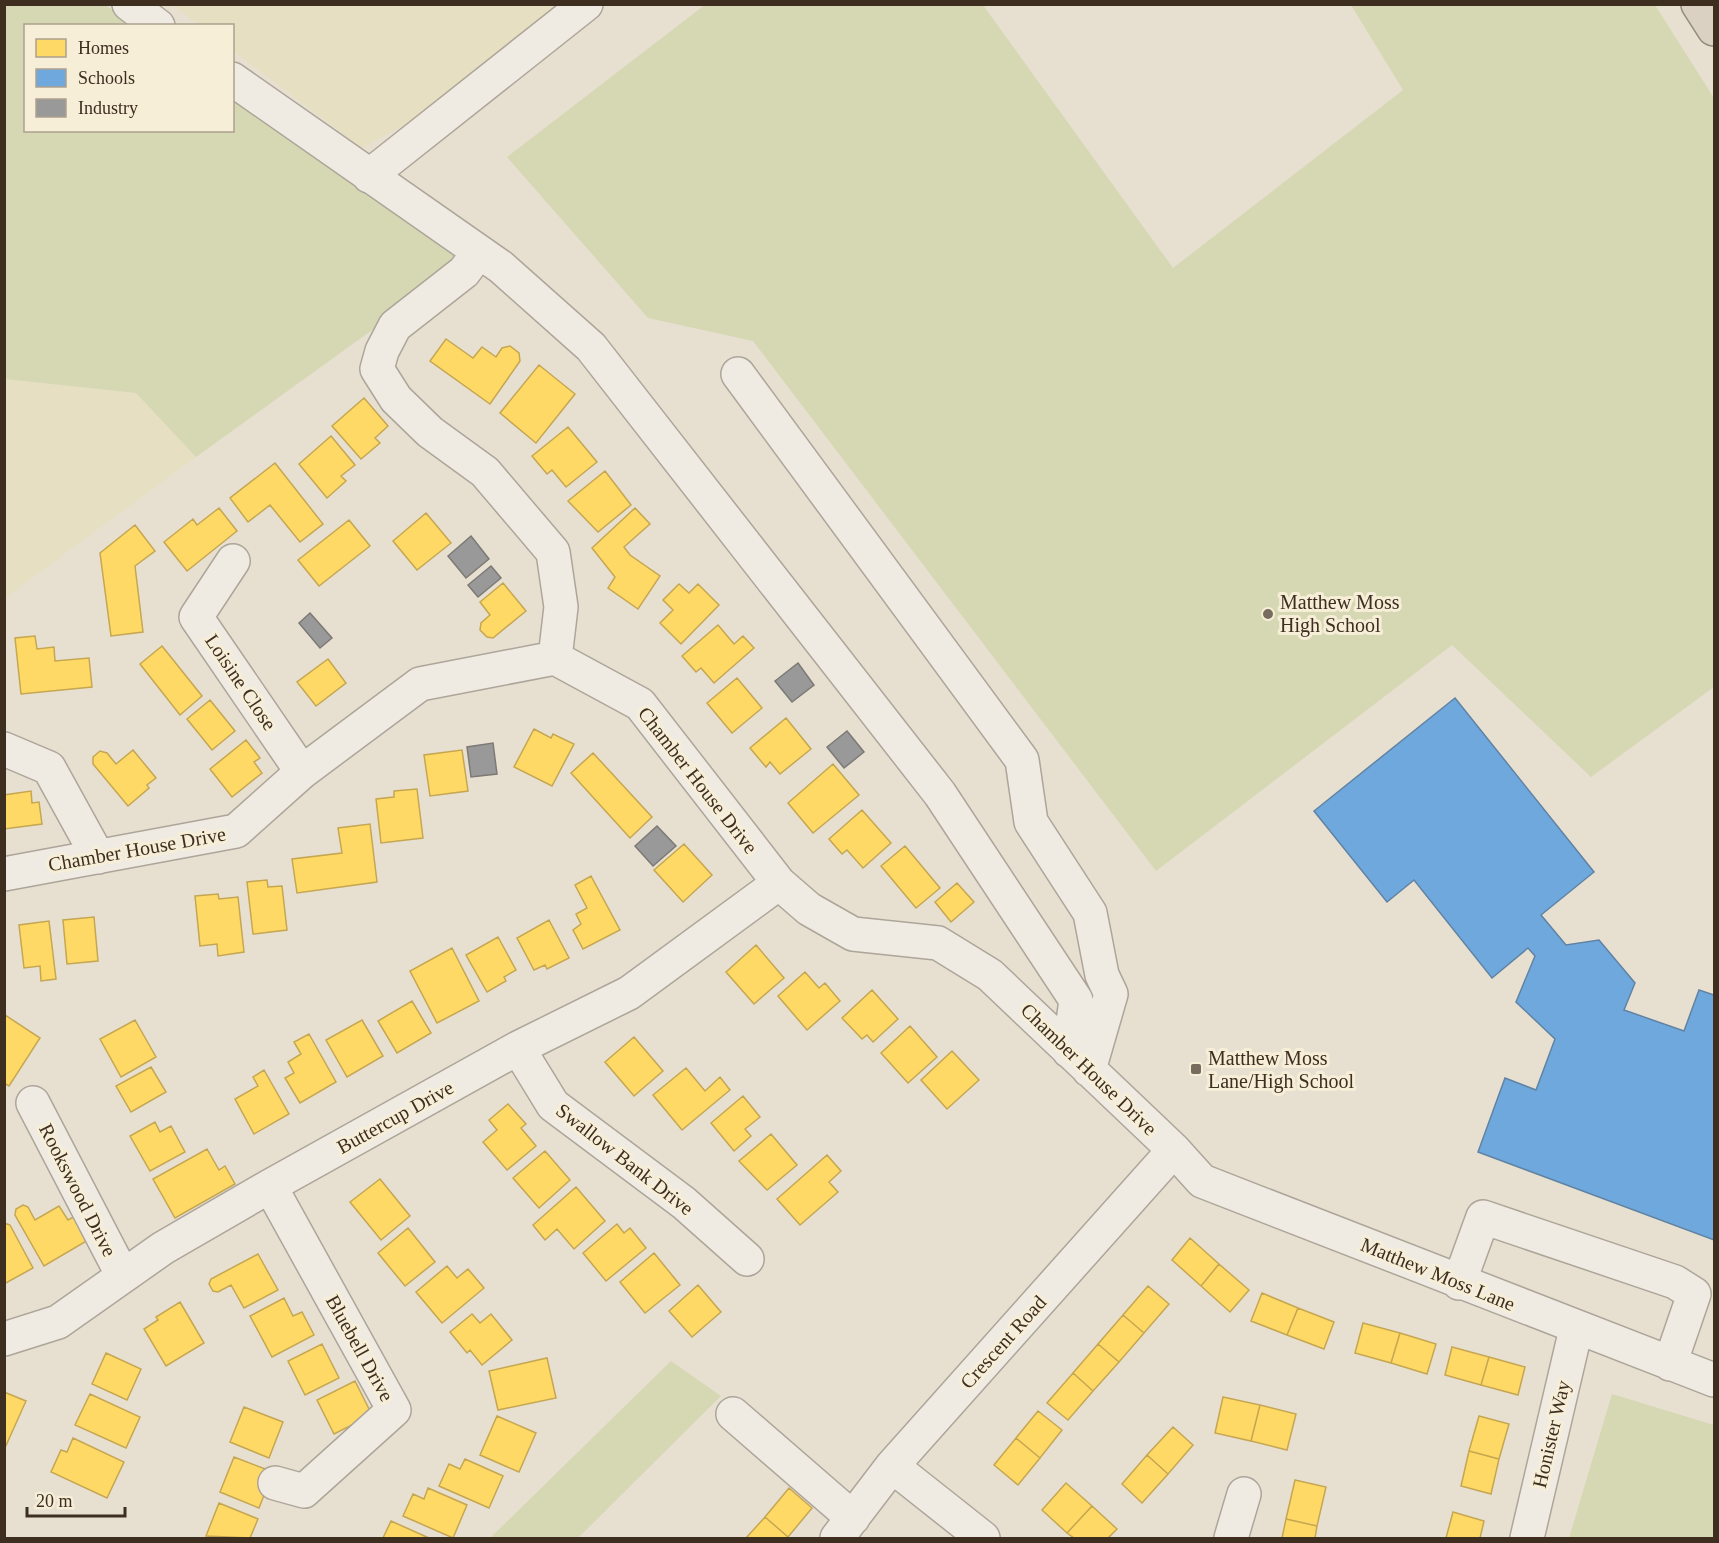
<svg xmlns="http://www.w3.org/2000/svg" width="1719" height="1543" font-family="'Times New Roman',serif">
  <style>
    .farmland { fill: #e6dfc2 }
    .green { fill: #d6d7b3 }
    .homes { fill: #ffd966; stroke: #c5a651; stroke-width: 1.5 }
    .schools { fill: #6fa8dc; stroke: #6083a4; stroke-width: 1.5 }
    .industry { fill: #999; stroke: #7d7975; stroke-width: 1.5 }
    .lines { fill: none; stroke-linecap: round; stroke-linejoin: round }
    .minor-casing { stroke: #ada599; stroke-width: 36 }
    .highway-casing { stroke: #928b80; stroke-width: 36 }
    .minor { stroke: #efebe3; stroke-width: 33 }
    .highway { stroke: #dad1c2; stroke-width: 33 }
    .poi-dot { fill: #786c5e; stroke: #f7eed8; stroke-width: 2 }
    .labels { text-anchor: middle; stroke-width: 6; stroke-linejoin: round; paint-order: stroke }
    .poi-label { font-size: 20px; fill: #3d2e20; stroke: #f7eed8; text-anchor: start }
    .street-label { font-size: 20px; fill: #3d2e20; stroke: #f7eed8 }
  </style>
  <rect width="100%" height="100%" fill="#e7e0d1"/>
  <!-- farmland -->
  <path class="farmland" d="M172,5H558L435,108L362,148L233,51L232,26L199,25Z
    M5,379L136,393L196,457L5,598Z"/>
  <!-- green -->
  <path class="green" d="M706,4L983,5L1173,268L1403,90L1351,5H1655L1714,98V687L1591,777L1452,645L1156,871L753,341L648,318L507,157Z
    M5,5H105L135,25L26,26V130H232L233,95L466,250L451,273L196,457L136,393L5,379Z
    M671,1361L721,1396L578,1538H490Z
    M1612,1394L1714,1425V1538H1569Z"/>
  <!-- homes -->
  <path class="homes" d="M446,339L473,358L482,347L496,357L502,348L510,346L519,353L520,361L490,404L430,361Z
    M539,365L575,394L536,443L500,413Z
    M364,398L388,426L375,438L380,443L361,459L332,426Z
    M568,427L597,462L566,487L552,470L547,474L532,456Z
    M331,436L355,465L341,476L346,481L327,498L299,464Z
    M275,463L323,524L300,542L270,505L248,522L230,498Z
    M605,471L631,505L598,532L568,501Z
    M219,508L237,531L187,571L164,542L193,519L197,525Z
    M635,508L650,524L624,547L630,555L660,576L638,609L608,588L615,577L592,548Z
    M426,513L451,543L417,570L393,541Z
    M349,520L370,546L319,586L298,560Z
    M135,525L155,551L135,566L143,632L111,636L100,553Z
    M503,583L526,611L493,638L487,637L480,630L481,623L490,615L480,602Z
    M679,584L689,593L698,584L719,605L681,644L660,623L673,610L663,600Z
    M718,625L734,644L743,636L754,648L714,683L701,668L696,672L682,656Z
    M35,636L37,649L54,647L55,661L89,658L92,687L21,694L15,638Z
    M162,646L202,696L180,715L140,664Z
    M328,659L346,683L316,706L297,682Z
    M737,678L762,708L732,733L707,703Z
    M210,700L235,731L212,750L187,719Z
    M786,718L811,749L780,774L770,762L766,767L750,748Z
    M534,729L551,738L553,734L574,744L552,786L514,767Z
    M246,740L260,758L254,762L262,773L232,797L210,769Z
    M133,750L156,778L147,785L149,788L128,806L93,764V757L100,751L107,753L116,764Z
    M462,750L468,791L430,796L424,755Z
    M593,753L652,817L630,838L571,773Z
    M833,764L859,795L813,833L788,803Z
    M417,789L423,838L381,843L376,799L394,797V791Z
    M31,791L32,803L39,802L42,824L4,829V795Z
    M862,810L891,843L863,868L847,850L842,854L829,839Z
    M370,824L377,882L297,893L292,859L342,853L338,828Z
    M684,844L712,875L683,902L654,870Z
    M905,846L940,888L916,908L881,866Z
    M591,876L620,930L583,949L573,930L581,924L576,914L587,908L575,885Z
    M267,880L268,887L282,886L287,930L253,934L247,882Z
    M957,883L974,902L951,922L935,902Z
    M218,894L219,899L238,897L244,952L218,956L217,944L200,946L195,896Z
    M94,917L98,961L67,964L63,920Z
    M549,920L569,958L547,969L545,965L534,970L517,938Z
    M49,921L56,979L41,981L40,966L24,968L19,925Z
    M498,937L516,970L504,977L506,981L487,992L466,955Z
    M756,945L784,978L754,1004L726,972Z
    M452,948L479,1001L437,1023L410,971Z
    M805,972L819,988L825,983L840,1001L807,1030L778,996Z
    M872,990L898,1019L873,1042L867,1035L862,1039L842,1018Z
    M412,1001L431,1033L397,1053L378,1021Z
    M5,1015L40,1038L9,1086L4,1083Z
    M135,1020L156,1057L121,1077L100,1039Z
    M362,1020L383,1056L347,1077L326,1040Z
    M910,1026L937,1057L908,1083L881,1053Z
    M309,1034L336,1082L300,1103L285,1078L294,1073L288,1062L301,1054L294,1042Z
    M634,1037L663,1071L634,1096L605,1062Z
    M952,1051L979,1080L947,1109L921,1080Z
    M151,1067L166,1092L131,1112L116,1086Z
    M686,1068L705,1091L720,1077L730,1090L682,1130L653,1095Z
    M264,1070L289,1114L254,1134L235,1099L258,1086L253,1077Z
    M743,1096L760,1117L745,1129L751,1136L734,1151L711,1123Z
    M508,1104L526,1124L521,1128L536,1146L507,1170L483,1142L497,1130L489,1120Z
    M155,1122L160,1132L171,1126L185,1152L150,1171L130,1136Z
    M771,1134L797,1165L767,1190L739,1161Z
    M207,1149L219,1170L225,1166L235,1184L175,1218L153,1179Z
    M545,1151L570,1180L539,1208L513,1178Z
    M827,1155L841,1171L829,1182L838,1192L800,1225L777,1199Z
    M380,1179L410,1216L381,1240L350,1202Z
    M576,1187L605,1221L574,1249L557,1229L545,1240L533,1225Z
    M23,1205L28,1207L35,1220L59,1206L68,1220L81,1213L95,1236L44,1266L15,1215L16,1209Z
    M4,1223L10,1225L33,1268L4,1284Z
    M617,1224L624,1233L630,1228L646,1248L606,1281L583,1253Z
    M408,1228L435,1262L405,1286L378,1253Z
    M1190,1238L1219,1264L1201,1286L1172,1260Z
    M654,1253L680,1285L645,1313L620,1282Z
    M258,1254L278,1290L244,1308L231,1285L218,1292L213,1291L209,1284L211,1279Z
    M1219,1264L1249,1290L1230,1312L1201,1286Z
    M447,1266L457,1278L468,1269L484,1288L442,1323L416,1292Z
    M698,1285L721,1312L692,1337L669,1311Z
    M1148,1286L1169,1304L1144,1333L1123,1315Z
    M1262,1293L1298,1308L1287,1335L1251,1321Z
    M284,1298L293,1316L302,1312L314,1335L272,1357L250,1316Z
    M180,1302L204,1343L166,1366L144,1329L158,1320L156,1317Z
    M1298,1308L1334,1322L1324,1349L1287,1335Z
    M472,1314L480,1323L491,1314L512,1340L482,1365L470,1350L467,1353L450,1332Z
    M1123,1315L1144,1333L1119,1362L1098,1344Z
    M1363,1323L1400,1333L1391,1363L1355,1353Z
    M1400,1333L1436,1344L1427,1374L1391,1363Z
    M322,1344L339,1378L305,1395L288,1361Z
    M1098,1344L1119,1362L1093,1391L1073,1373Z
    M1452,1347L1489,1357L1481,1385L1445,1375Z
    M106,1353L141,1369L127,1400L92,1384Z
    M1489,1357L1525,1367L1518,1395L1481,1385Z
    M547,1358L556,1398L498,1410L489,1371Z
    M1073,1373L1093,1391L1068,1420L1047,1403Z
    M355,1381L372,1415L334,1434L317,1400Z
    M4,1392L26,1401L4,1450Z
    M90,1394L140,1417L126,1448L75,1425Z
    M1223,1397L1260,1405L1251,1441L1215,1433Z
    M1260,1405L1296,1414L1287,1450L1251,1441Z
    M244,1407L283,1422L269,1458L230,1442Z
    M1038,1411L1062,1430L1040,1458L1016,1438Z
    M497,1416L536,1433L519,1472L480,1455Z
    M1479,1416L1509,1424L1499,1459L1469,1451Z
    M1173,1427L1193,1445L1168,1474L1147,1455Z
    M73,1438L124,1462L107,1498L51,1472L61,1450L67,1452Z
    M1016,1438L1040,1458L1018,1485L994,1465Z
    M1469,1451L1499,1459L1491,1494L1461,1486Z
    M1147,1455L1168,1474L1142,1503L1122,1484Z
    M234,1457L273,1472L259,1508L220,1492Z
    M465,1459L503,1476L489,1508L439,1486L449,1464L460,1469Z
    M1295,1480L1326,1487L1317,1526L1286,1519Z
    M1066,1483L1092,1506L1067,1533L1042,1510Z
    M428,1488L467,1505L453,1538L403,1516L413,1494L424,1499Z
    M789,1488L812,1508L788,1537L765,1517Z
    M219,1503L258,1519L250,1538L206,1536Z
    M1092,1506L1117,1529L1108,1538H1074L1067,1533Z
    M1453,1512L1484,1521L1480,1538H1446Z
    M765,1517L788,1537L786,1538H746Z
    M1286,1519L1317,1526L1315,1538H1282Z
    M391,1521L429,1538H383Z"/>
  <!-- schools -->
  <path class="schools" d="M1455,698L1594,872L1541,915L1566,945L1599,940L1635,983L1624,1010L1684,1031L1699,990L1714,995V1240L1478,1152L1505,1078L1536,1090L1555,1039L1516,1002L1535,956L1528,948L1492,978L1414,880L1387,902L1314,811Z"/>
  <!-- industry -->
  <path class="industry" d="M471,536L489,559L466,578L448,556Z
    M491,566L501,578L478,597L468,585Z
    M310,613L332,638L320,648L299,623Z
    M798,663L814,685L792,702L775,681Z
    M847,731L864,752L844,768L827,747Z
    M493,743L497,774L471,777L467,747Z
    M657,826L676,846L653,866L635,846Z"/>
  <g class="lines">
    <!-- minor casing -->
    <g class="minor-casing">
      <path id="minor" d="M129,4L158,26
        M232,79L501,267L591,347L940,794L1076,1000L1069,1051
        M369,176L586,4
        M479,252L464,272L395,326L382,351L377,369L396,399L430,432L485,472L553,552L561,607L555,658
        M738,374L1022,760L1031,822L1090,913L1102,975L1111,994L1089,1070
        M233,561L196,617L302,772
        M4,749L49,768L98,857
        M4,874L236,831L302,772L420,684L555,658L640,704L779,883L809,909L853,934L938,943L990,975L1174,1150L1202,1181L1714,1380
        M518,1048L553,1105L684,1203L747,1259
        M33,1103L123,1276
        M270,1186L394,1410L304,1491L275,1483
        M1459,1283L1483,1217L1675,1282L1694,1294L1670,1364
        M4,1339L58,1322L163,1248L270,1186L518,1048L629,993L779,883
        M733,1414L853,1518
        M892,1466L983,1538
        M837,1538L892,1466L1174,1150
        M1231,1538L1244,1494
        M1527,1538L1576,1329"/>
    </g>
    <!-- highway casing -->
    <g class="highway-casing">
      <path id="highway" d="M1698,4L1714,29"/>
    </g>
    <!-- minor -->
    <use href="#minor" class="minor"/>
    <!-- highway -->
    <use href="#highway" class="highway"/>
  </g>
  <!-- markers -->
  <g class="poi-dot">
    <circle cx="1268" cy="614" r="6"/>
    <rect x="1190" y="1063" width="12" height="12" rx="3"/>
  </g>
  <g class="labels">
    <!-- poi labels -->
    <g class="poi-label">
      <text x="1280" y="609">Matthew Moss<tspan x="1280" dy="23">High School</tspan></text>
      <text x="1208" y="1065">Matthew Moss<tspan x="1208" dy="23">Lane/High School</tspan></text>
    </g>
    <!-- street labels -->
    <g class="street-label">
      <text transform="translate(241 682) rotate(56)" y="7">Loisine Close</text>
      <text transform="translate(698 780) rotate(52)" y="7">Chamber House Drive</text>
      <text transform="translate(137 849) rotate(-10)" y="7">Chamber House Drive</text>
      <text transform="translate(1089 1069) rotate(44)" y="7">Chamber House Drive</text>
      <text transform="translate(395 1117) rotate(-29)" y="7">Buttercup Drive</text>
      <text transform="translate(625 1159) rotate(38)" y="7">Swallow Bank Drive</text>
      <text transform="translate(78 1190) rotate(63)" y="7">Rookswood Drive</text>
      <text transform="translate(1438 1274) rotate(22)" y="7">Matthew Moss Lane</text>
      <text transform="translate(1003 1342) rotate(-48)" y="7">Crescent Road</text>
      <text transform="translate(360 1348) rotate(61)" y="7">Bluebell Drive</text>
      <text transform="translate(1551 1434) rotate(-77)" y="7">Honister Way</text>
    </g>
  </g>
  <!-- border -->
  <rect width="1719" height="1543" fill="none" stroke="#3d2e20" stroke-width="12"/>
  <!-- legend -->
  <rect x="24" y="24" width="210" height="108" fill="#f7eed8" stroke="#ada18e" stroke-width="1.5"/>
  <rect x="36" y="39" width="30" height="18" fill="#ffd966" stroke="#ada18e" stroke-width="1.5"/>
  <text x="78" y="54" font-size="18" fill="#3d2e20">Homes</text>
  <rect x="36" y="69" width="30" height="18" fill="#6fa8dc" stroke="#ada18e" stroke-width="1.5"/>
  <text x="78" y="84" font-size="18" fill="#3d2e20">Schools</text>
  <rect x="36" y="99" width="30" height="18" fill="#999999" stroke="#ada18e" stroke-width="1.5"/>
  <text x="78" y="114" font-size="18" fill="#3d2e20">Industry</text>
  <!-- scale -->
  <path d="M27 1507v9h98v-9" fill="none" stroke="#3d2e20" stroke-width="3"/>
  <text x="36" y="1507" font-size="18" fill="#3d2e20" stroke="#f7eed8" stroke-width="4.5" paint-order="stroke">20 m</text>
</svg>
